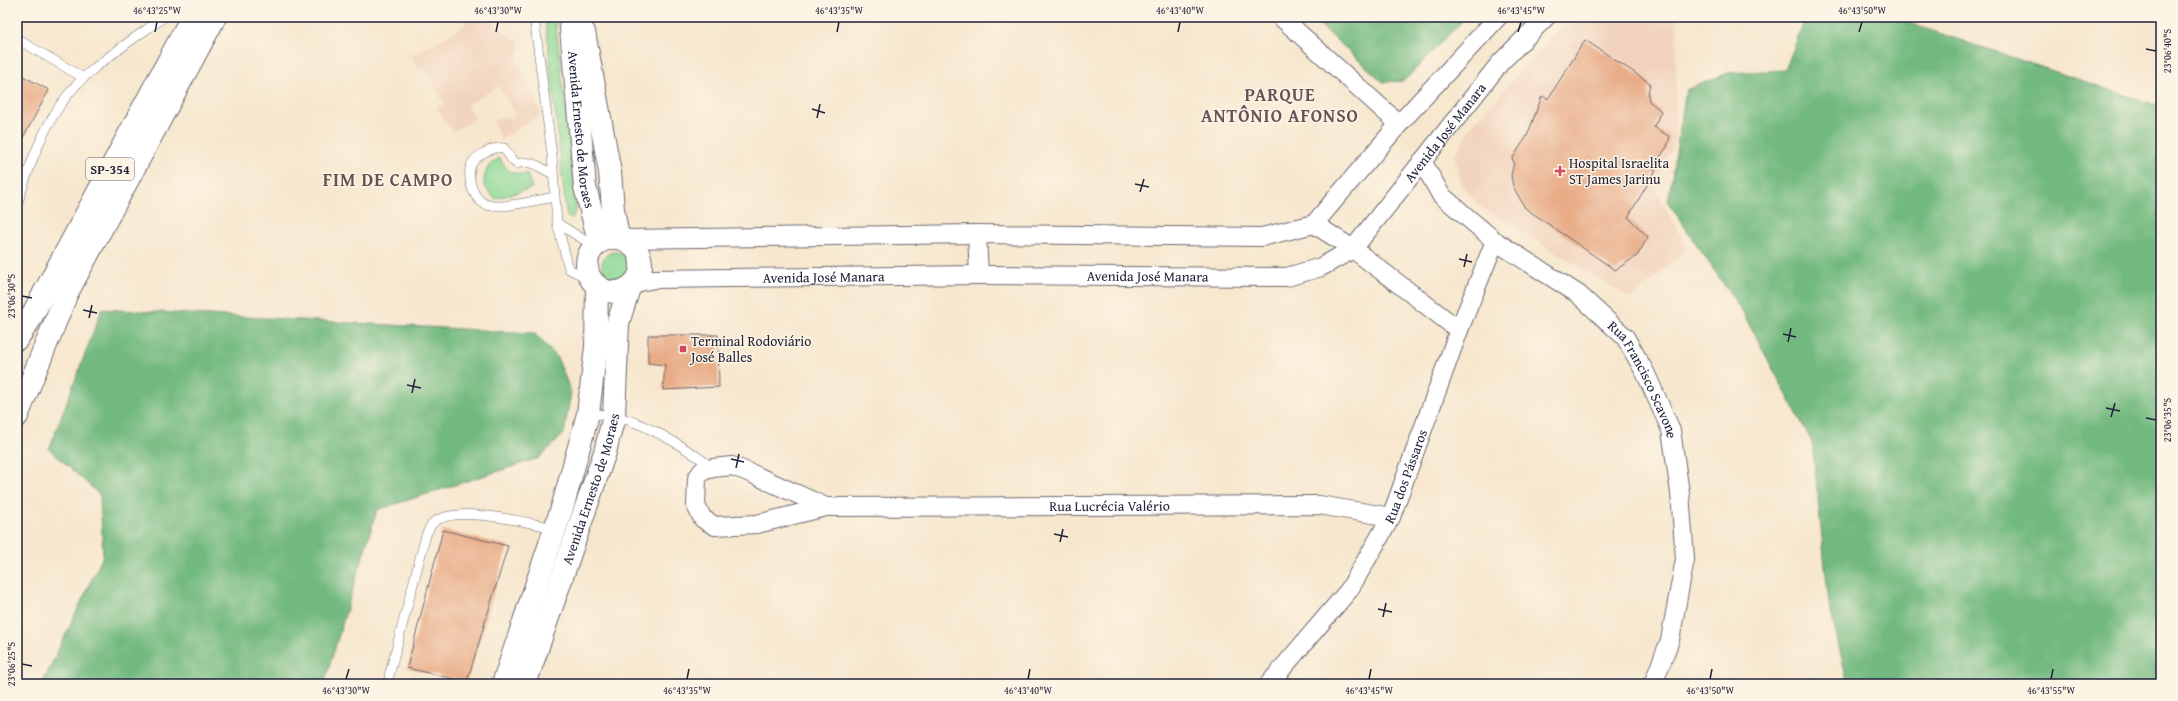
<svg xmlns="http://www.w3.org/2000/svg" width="2178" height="701" font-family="'Gentium Book Plus',serif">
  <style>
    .built { fill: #f2d4be }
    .green { fill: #8dd996; stroke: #587e68 }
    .forest { fill: #72b97f; stroke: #4a6e5d }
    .building { fill: #e8ac87 }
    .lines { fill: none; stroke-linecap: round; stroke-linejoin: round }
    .lane-casing { stroke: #6d676e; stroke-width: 10 }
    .street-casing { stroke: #6d676e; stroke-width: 20 }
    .primary-casing { stroke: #6d676e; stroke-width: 24 }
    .lane { stroke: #fff; stroke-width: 9 }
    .street { stroke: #fff; stroke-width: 18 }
    .primary { stroke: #fff; stroke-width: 22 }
    .ticks { fill: none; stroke: #22223b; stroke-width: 1.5 }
    .poi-dot { fill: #d1495b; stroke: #fcf5e5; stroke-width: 1.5 }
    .labels { text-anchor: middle; stroke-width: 3; stroke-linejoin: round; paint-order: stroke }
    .shield { fill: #fcf5e5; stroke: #63616e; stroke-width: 1 }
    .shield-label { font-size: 13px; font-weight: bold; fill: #22223b }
    .street-label { font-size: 14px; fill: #22223b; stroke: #fcf5e5 }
    .poi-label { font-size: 14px; fill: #22223b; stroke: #fcf5e5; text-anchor: start }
    .district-label { font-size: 18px; font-weight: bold; letter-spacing: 1px; fill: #675256; stroke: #fcf5e5 }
    .neatline { fill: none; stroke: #22223b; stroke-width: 1.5 }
    .ticks-label { font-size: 10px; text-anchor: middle; fill: #22223b }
  </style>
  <rect width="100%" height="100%" fill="#fcf5e5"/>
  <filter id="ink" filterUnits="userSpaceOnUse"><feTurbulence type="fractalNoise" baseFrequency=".025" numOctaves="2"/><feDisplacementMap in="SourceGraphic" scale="8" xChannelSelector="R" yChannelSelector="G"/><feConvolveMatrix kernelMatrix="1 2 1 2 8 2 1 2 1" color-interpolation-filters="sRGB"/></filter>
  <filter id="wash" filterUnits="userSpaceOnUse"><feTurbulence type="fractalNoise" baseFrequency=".012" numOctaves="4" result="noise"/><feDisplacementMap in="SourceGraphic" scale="16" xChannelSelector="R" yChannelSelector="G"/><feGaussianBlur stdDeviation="0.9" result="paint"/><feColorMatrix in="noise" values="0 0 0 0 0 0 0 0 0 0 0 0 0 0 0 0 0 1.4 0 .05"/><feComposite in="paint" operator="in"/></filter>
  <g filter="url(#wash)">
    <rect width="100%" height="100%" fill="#f7e7ce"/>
    <!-- built -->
    <path class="built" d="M462,17H492L497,27L517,41L520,47L517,60L542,114L501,139L493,121L507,116L509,120L516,115L499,86L467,105L475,118L466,125L452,131L437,108L444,104L426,70L417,69L411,56L466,25Z
      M1570,17H1677L1675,141L1654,188L1687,248L1631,299L1477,204L1462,186L1455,156L1469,129Z"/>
    <!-- green -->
    <path class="green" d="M545,17H555L577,209L572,218H568L566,212Z
      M500,158C507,172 511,174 527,174L532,188L495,199L484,186C484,172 487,164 500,158Z
      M602 265a13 13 0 1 1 26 0a13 13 0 1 1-26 0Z"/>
    <!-- forest -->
    <path class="forest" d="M1311,17H1466L1404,81L1383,82Z
      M1806,17H1891L2161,107V684H1848L1829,604L1812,442L1743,313L1668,202L1686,90L1728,73L1785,70Z
      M102,309L534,333L557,357L571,392L564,434L539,458L377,510L324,684H42L103,556L100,495L49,449Z"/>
    <g id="blocks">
      <!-- building -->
      <path class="building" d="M1585,40L1650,83L1648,94L1649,101L1661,111L1654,127L1670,137L1667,147L1652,168L1656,170L1628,217L1648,237L1637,256L1615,270L1525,208L1513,186L1511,176L1514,162L1512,159L1527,136L1542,96L1548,99Z
        M17,73L49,90L17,149Z
        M648,335H718L719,387L663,390L665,365L648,363Z
        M443,530L508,546L467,682L407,668Z"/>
    </g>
  </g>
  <g filter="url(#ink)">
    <use href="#blocks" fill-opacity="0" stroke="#6d676e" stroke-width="1"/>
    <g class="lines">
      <!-- lane casing -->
      <g class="lane-casing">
        <path id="lane" d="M534,17L552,155L557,223L569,269L591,280
          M17,39L84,78
          M553,174C540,168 532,159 517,164L512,160L504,148C493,146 471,157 470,169C468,185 476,206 494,206C512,207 537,200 555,197
          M17,205C32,157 50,105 90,72C113,52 139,35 164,17
          M557,223L594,246
          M588,414C597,414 605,414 613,416C645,422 688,449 713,468
          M389,676L426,535C428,532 429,527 432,524C453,503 528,523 555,528"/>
      </g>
      <!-- street casing -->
      <g class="street-casing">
        <g id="street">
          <path d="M1281,17L1399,124"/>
          <path id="s1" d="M1422,161L1441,195L1495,241L1578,294L1625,337L1645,372L1671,430L1680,493L1685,559L1670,640L1653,684"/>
          <path d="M1314,224L1353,249L1459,330"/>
          <path d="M977,234L979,275"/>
          <path d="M624,239L977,234L1262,237L1314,224L1399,124L1498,17"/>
          <path id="s2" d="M634,283L655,279L979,275L1287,277L1321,267L1353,249L1500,63L1546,17"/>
          <path id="s3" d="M826,507L748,472L732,466L713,468L702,471L697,478L696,506L703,519L715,526L757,524L826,507L1319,505L1391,517"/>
          <path id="s4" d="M1269,684L1349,590L1391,517L1459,330L1495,241"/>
        </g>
      </g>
      <!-- primary casing -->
      <g class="primary-casing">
        <g id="primary">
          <path id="s5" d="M570,17L585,187L599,241"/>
          <path d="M584,32L610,172L613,209L618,237"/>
          <circle cx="614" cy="265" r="27"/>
          <path d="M17,339L29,321L192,17"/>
          <path d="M17,416L67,293L215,17"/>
          <path d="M503,684L563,505L588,414L596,347L597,286"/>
          <path id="s6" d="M525,684L605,452L614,416L618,323L629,288"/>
        </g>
      </g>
      <!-- lane -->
      <use href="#lane" class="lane"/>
      <!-- street -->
      <use href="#street" class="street"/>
      <!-- primary -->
      <use href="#primary" class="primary"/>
    </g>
  </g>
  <!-- ticks -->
  <path class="ticks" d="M155,32L157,22M496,32L498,22M837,32L839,22M1178,32L1180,22M1518,32L1521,22M1859,32L1862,22M2146,49L2156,51M812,109L825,113M817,118L820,104M1135,184L1149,187M1140,192L1144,179M1459,259L1472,262M1464,267L1467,254M22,296L32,298M83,310L97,313M89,318L92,305M1783,334L1796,337M1788,342L1791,328M407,385L421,388M412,393L415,379M2106,408L2120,411M2111,417L2115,403M2146,418L2156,420M731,459L744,462M736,468L739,454M1054,534L1068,537M1060,542L1063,529M1378,609L1392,612M1383,617L1386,603M22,664L32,666M346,679L349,669M687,679L689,669M1028,679L1030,669M1369,679L1371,669M1710,679L1712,669M2051,679L2053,669"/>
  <!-- markers -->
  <g class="poi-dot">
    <path d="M1558 165h4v4h4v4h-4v4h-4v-4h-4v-4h4z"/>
    <rect x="679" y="345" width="8" height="8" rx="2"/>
  </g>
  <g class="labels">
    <!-- shield labels -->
    <rect class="shield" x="86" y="158" width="48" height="22" rx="3"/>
    <g class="shield-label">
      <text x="110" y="174">SP-354</text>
    </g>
    <!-- street labels -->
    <g class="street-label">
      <text dy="5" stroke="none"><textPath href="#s5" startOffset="113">Avenida Ernesto de Moraes</textPath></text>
      <text dy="5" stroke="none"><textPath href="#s2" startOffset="874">Avenida José Manara</textPath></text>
      <text dy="5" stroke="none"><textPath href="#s2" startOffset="514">Avenida José Manara</textPath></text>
      <text dy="5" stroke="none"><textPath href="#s2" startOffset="190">Avenida José Manara</textPath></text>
      <text dy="5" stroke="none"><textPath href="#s1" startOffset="318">Rua Francisco Scavone</textPath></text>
      <text dy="5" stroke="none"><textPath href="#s4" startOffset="251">Rua dos Pássaros</textPath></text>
      <text dy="5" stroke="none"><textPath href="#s6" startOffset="206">Avenida Ernesto de Moraes</textPath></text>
      <text dy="5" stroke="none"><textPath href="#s3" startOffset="595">Rua Lucrécia Valério</textPath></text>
    </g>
    <!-- poi labels -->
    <g class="poi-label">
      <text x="1569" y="168">Hospital Israelita<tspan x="1569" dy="16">ST James Jarinu</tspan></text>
      <text x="691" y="346">Terminal Rodoviário<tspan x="691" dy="16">José Balles</tspan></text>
    </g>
    <!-- district labels -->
    <g class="district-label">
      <text x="1280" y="101">PARQUE<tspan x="1280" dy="21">ANTÔNIO AFONSO</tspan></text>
      <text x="388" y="186">FIM DE CAMPO</text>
    </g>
  </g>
  <!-- margin -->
  <rect width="2178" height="701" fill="none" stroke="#fcf5e5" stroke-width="44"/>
  <rect x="22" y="22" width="2134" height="657" class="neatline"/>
  <g class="ticks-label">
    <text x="157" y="14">46°43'25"W</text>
    <text x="498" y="14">46°43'30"W</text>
    <text x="839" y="14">46°43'35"W</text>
    <text x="1180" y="14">46°43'40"W</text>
    <text x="1521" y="14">46°43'45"W</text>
    <text x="1862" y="14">46°43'50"W</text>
    <text transform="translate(2167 51) rotate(-90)" y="4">23°06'40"S</text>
    <text transform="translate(11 296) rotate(-90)" y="4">23°06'30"S</text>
    <text transform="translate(2167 420) rotate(-90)" y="4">23°06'35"S</text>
    <text transform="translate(11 664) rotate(-90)" y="4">23°06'25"S</text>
    <text x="346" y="694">46°43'30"W</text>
    <text x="687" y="694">46°43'35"W</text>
    <text x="1028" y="694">46°43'40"W</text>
    <text x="1369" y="694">46°43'45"W</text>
    <text x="1710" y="694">46°43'50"W</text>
    <text x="2051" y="694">46°43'55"W</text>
  </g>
</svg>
